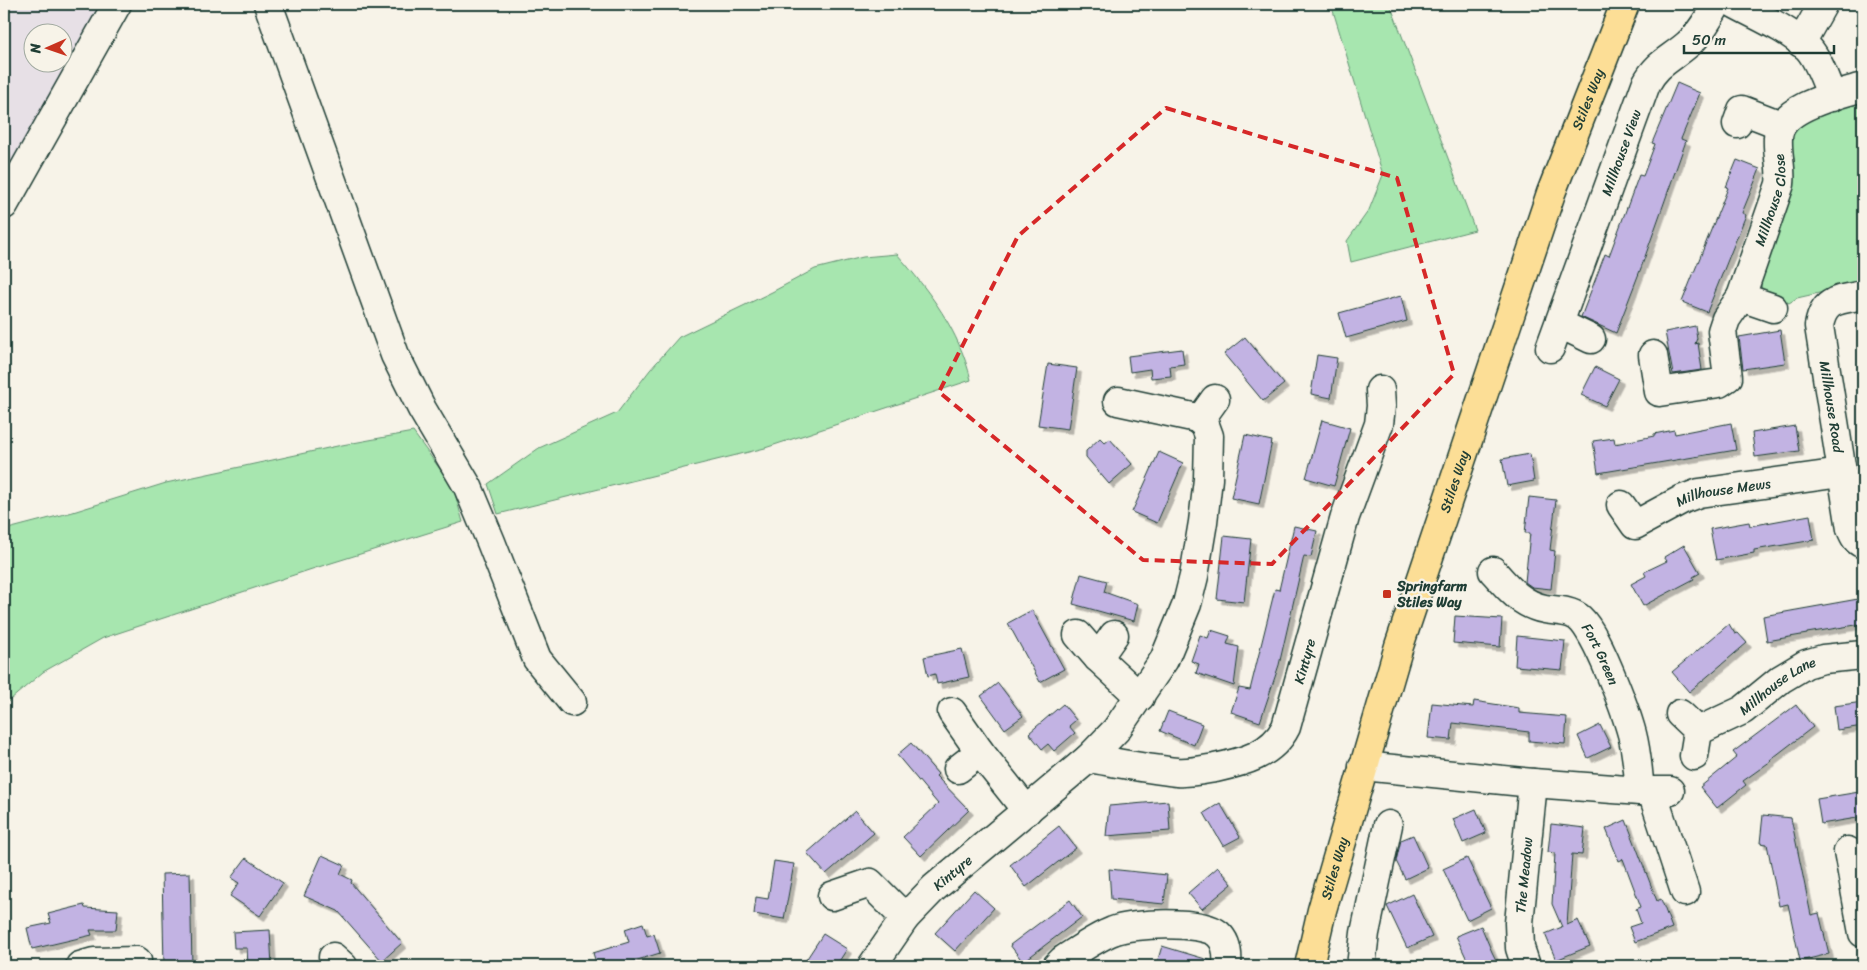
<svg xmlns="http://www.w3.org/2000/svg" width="1867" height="970" font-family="Sriracha,sans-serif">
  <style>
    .built { fill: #e7e0e6; fill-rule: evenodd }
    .green { fill: #a7e6af; stroke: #639272 }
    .building { fill: #c2b3e3; stroke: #1f3d34; filter: url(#shadow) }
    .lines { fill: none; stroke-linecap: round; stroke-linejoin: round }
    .minor-casing { stroke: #1f3d34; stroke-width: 31 }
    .major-casing { stroke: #1f3d34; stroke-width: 31 }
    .minor { stroke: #f7f3e8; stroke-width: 28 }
    .major { stroke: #fcde96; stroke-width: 28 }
    .marked { fill: none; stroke: #d62828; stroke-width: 4; stroke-dasharray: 10 6; stroke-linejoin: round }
    .poi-dot { fill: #c8321e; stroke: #f7f3e8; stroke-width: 2 }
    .labels { text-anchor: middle; stroke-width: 4.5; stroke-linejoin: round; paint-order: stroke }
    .street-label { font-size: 14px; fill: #1f3d34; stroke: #f7f3e8 }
    .poi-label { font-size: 14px; font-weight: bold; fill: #1f3d34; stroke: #f7f3e8; text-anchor: start }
  </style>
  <defs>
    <filter id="shadow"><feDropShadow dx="4.5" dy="4.5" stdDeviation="0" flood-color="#0004"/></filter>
  </defs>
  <rect width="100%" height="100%" fill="#f7f3e8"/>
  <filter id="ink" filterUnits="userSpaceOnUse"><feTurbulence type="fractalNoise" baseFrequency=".02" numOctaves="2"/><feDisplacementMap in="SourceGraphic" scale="10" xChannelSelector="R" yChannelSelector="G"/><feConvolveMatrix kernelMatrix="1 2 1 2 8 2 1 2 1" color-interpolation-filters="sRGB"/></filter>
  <g filter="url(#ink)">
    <!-- built -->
    <path class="built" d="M4,4H132L4,219ZM32,32H62V62H32Z"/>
    <!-- green -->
    <path class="green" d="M1331,4H1390L1475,230L1351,262L1347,241L1369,210L1383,175Z
      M1863,100V283L1797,298L1789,303L1762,289L1758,273L1787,131L1796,120Z
      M897,254C930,292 959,330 971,380L765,448L498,514L488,484L539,448L617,413L650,370L679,337L772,292L815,269L863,257Z
      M413,432L453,487L463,522L312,569L103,638L43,672L4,705V530L73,512L166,483L342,445Z"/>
    <!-- building -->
    <path class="building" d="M1677,83L1700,93L1681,139L1686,141L1641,268L1616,333L1581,317L1605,254L1609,256L1639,175L1643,176L1655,144L1652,143Z
      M1737,160L1760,169L1742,213L1746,215L1707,312L1682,302L1728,188L1726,187Z
      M1401,296L1407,321L1346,338L1339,313Z
      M1695,326L1697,338L1695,344L1698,343L1702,370L1673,374L1665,332Z
      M1780,330L1785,363L1743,369L1739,337Z
      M1245,337L1284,384L1263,401L1224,354Z
      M1182,349L1184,364L1170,366L1171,376L1151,378L1150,369L1130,372L1128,356Z
      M1317,355L1337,358L1331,398L1311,394Z
      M1048,364L1077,368L1068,429L1038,425Z
      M1595,367L1619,379L1605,406L1581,395Z
      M1322,420L1350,428L1334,486L1306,478Z
      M1731,423L1736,450L1598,473L1593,441L1614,438L1615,444L1654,436V434L1674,430L1675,434Z
      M1795,426L1799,451L1755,457L1752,433Z
      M1245,435L1272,441L1259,504L1231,498Z
      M1100,438L1105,443L1110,439L1132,464L1109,484L1086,457V451Z
      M1159,452L1183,463L1157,523L1132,512Z
      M1530,454L1534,481L1507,486L1502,459Z
      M1529,497L1556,500L1550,550L1555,551L1551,589L1532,587L1525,582L1530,533H1525Z
      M1810,515L1814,540L1754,550V553L1716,560L1710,529L1749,522L1750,526Z
      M1294,526L1317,531L1311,557L1304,556L1279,665L1260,722L1231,712L1239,688L1250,690L1275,589L1279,590Z
      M1224,536L1251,539L1244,602L1217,599Z
      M1684,545L1700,573L1693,577L1694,579L1643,606L1631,584L1646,576L1644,572L1667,561L1664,557Z
      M1081,574L1107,581L1104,592L1138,604L1134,621L1073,604Z
      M1858,599L1862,624L1807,633V634L1767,641L1763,616Z
      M1032,610L1064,669L1040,682L1008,623Z
      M1455,616L1502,619L1500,647L1453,643Z
      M1729,624L1735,634L1738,633L1747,643L1689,692L1672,672Z
      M1211,630L1230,636L1227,644L1239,647L1234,686L1196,673L1199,664L1191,661L1200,635L1208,638Z
      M1517,636L1565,641L1562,670L1515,666Z
      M962,649L969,677L937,684L935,674L928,676L924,657Z
      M998,683L1023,716L1005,729L981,696Z
      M1474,701L1519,708V713L1567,717L1565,744L1529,741V732L1453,723L1451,740L1428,738L1432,703L1473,707Z
      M1863,702V726L1837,730L1834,706Z
      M1063,704L1076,720L1069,726L1075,733L1054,751L1048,744L1042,749L1029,733Z
      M1796,705L1813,727L1770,760L1771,761L1743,781L1746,785L1717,808L1700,787L1737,757L1733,752Z
      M1168,711L1202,724L1194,745L1160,731Z
      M1600,725L1611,747L1588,758L1578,736Z
      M911,743L938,774L936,776L969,810L921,856L903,837L938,804L897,755Z
      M1859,792L1863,817L1821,824L1817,799Z
      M1168,801L1170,831L1106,836L1109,806Z
      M1220,803L1240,837L1223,846L1204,813Z
      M1476,809L1486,833L1463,843L1453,819Z
      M855,811L874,833L826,874L807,853Z
      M1763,815L1791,818L1811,915L1819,913L1829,954L1800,961L1788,904L1779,906L1767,844L1760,843Z
      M1626,820L1657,901L1661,899L1672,928L1635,942L1629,927L1641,923L1636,909L1641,907L1623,859L1619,861L1606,829Z
      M1551,824L1585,828L1582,855L1572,854L1567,925L1578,920L1590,946L1556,960L1545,934L1562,927L1552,904L1555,853L1548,852Z
      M1059,826L1076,848L1026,887L1010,865Z
      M1413,835L1428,868L1405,879L1396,861L1401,840Z
      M322,855L344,865L340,874L352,880L351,883L402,943L382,961L338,911L304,896Z
      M246,858L283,883L260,916L230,896L239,883L231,878Z
      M1467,858L1491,908L1467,920L1443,869Z
      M774,861L794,864L784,919L754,914L756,897L768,899Z
      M1218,867L1232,884L1202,909L1188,893Z
      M1109,869L1167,875L1164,904L1111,899Z
      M190,873L192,966H164L162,874Z
      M974,890L994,908L955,951L935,933Z
      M1412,894L1432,937L1407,948L1387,906Z
      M1070,900L1082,917L1023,962L1010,945Z
      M84,905L85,908L118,910L116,930H90L92,935L32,949L27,928L51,923L48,914Z
      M643,923L647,936L654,934L660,953L618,966H597L593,953L629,942L625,929Z
      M1481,926L1492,952L1499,966H1470L1456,936Z
      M270,930L272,966H248L247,948H234L233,932Z
      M823,934L847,949L836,966H802Z
      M1162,946L1212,961V966H1156Z"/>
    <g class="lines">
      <!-- minor casing -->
      <g class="minor-casing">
        <g id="minor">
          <path d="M268,4L395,355L422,409L468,487L491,542L537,659L572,702"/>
          <path d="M1735,4C1759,17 1788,29 1808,48C1819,60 1826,82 1832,97"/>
          <path d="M1801,43L1823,4"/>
          <path d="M1737,124L1742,110L1781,125"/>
          <path d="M4,205L117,4"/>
          <path id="s1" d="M1863,295C1840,300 1824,298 1819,326L1851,529C1854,536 1856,541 1863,544"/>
          <path id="s2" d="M1773,308L1741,297L1780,184C1782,168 1777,154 1778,138C1778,107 1839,94 1863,87"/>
          <path d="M1560,324L1591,339"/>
          <path id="s3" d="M1550,348L1646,84C1657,63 1671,59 1688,44C1700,34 1709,18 1717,4"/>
          <path d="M1653,355L1659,392L1719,383L1728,377L1722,331L1726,319L1741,297"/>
          <path d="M1200,420L1215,399"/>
          <path id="s4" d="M1621,505L1635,525L1683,499L1699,493L1841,473"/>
          <path id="s5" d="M1493,571C1508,588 1522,605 1545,609C1555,611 1569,610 1578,617C1596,629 1626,712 1632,734C1637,753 1638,772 1640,791"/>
          <path d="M1078,635L1098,658L1140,697"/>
          <path d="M1098,658L1114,635"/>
          <path d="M952,712L980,752L1027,811"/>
          <path d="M1680,714L1698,731L1694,756"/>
          <path id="s6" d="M1698,731L1743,710L1781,679L1806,664L1823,659L1863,655"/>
          <path id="s7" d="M1089,758C1118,763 1148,769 1177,772C1190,773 1203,770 1215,768C1243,762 1272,755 1286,727L1345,517L1379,424L1381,406L1380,390"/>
          <path d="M1363,766L1533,783L1640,791H1670"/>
          <path d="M958,769L980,752"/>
          <path d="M1652,792L1685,892"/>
          <path d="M1848,851L1863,933"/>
          <path d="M832,896L870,883L905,918"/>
          <path d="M333,957L343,966"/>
          <path d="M80,966L94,962L137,961"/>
          <path id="s8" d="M872,966L905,918L934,888L1089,758L1116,730L1164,660L1187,604L1194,576L1203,522L1208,479L1209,436L1205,425L1197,418L1118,401"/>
          <path d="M1057,966L1063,960C1079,950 1095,938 1113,931C1132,923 1202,920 1218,934C1227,942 1228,955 1227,966"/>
          <path d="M1361,966L1365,933L1388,825"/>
          <path id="s9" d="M1526,966L1520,948L1519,923L1533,783"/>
        </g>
      </g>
      <!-- major casing -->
      <g class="major-casing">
        <g id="major">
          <path id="s10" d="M1309,966L1322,910L1399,646L1551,193L1625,4"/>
        </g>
      </g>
      <!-- minor -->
      <use href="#minor" class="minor"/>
      <!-- major -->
      <use href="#major" class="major"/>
    </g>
  </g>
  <!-- marked area -->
  <path class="marked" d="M1166,108L1397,178L1454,374L1272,564L1143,560L939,392L1018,236Z"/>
  <!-- markers -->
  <rect class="poi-dot" x="1382" y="589" width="10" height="10" rx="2.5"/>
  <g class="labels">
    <!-- street labels -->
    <g class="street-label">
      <text dy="5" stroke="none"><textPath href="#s10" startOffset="911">Stiles Way</textPath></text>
      <text dy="5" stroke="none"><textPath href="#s3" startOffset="208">Millhouse View</textPath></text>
      <text dy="5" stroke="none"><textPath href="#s2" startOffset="136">Millhouse Close</textPath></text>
      <text dy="5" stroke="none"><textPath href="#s1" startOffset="141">Millhouse Road</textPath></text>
      <text dy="5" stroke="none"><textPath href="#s10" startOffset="506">Stiles Way</textPath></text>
      <text dy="5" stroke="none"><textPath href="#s4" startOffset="120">Millhouse Mews</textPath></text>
      <text dy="5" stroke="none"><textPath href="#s5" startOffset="144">Fort Green</textPath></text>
      <text dy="5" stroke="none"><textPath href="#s7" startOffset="281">Kintyre</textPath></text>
      <text dy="5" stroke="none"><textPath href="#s6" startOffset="92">Millhouse Lane</textPath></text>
      <text dy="5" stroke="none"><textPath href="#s10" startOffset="101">Stiles Way</textPath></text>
      <text dy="5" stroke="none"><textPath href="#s8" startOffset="124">Kintyre</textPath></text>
      <text dy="5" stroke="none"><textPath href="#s9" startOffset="92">The Meadow</textPath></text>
    </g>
    <!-- poi labels -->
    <g class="poi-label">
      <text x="1397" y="591">Springfarm<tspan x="1397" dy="16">Stiles Way</tspan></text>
    </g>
  </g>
  <!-- margin -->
  <rect width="1867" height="970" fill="none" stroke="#f7f3e8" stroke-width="20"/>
  <rect x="10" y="10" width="1847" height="950" fill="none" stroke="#1f3d34" stroke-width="2" filter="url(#ink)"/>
  <!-- north arrow -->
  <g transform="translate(48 48) rotate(268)"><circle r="24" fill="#f7f3e8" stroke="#a1aaa0"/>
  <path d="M0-4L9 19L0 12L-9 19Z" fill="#c8321e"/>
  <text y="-8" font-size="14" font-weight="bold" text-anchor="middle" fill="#1f3d34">N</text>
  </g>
  <!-- scale -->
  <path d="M1684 45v8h150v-8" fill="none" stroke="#1f3d34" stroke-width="2.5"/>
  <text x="1692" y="45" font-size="15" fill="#1f3d34" stroke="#f7f3e8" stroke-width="4" paint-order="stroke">50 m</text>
</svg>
